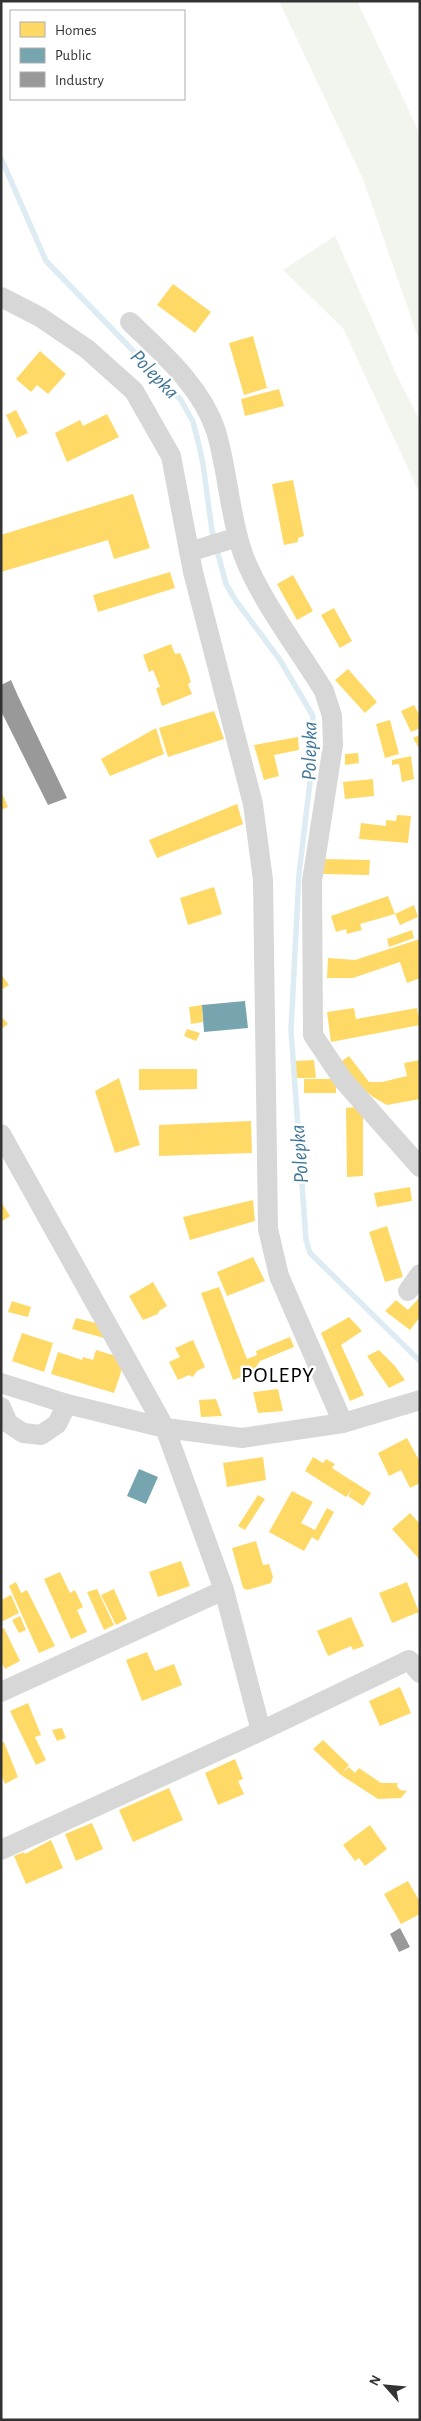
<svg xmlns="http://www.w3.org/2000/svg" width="421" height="2421" font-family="'Alegreya Sans',sans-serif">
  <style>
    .green { fill: #f1f5ed }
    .homes { fill: #ffd966 }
    .public { fill: #76a5af }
    .industry { fill: #999 }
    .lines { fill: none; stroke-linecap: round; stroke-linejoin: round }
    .stream { stroke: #ddebf3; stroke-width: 5.5 }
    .minor { stroke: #d7d7d7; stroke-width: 20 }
    .labels { text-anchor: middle; stroke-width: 5; stroke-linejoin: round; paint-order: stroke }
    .water-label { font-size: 21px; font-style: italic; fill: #3f7597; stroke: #fff }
    .quarter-label { font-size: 22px; letter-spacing: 1px; fill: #000; stroke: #fff }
  </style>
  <rect width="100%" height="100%" fill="#fff"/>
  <!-- green -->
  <path class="green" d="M279,1H357L420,134V343L363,179Z
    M335,236L398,378L420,421V494L343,328L283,270Z"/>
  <!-- homes -->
  <path class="homes" d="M173,284L211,312L195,333L157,305Z
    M253,336L267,388L244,395L229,343Z
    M40,351L66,374L48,394L37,385L31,392L16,379Z
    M279,389L284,406L245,416L241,399Z
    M16,410L28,433L17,438L6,415Z
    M107,414L119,437L67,462L55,433L80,420L83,426Z
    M293,480L304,536L298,538V542L284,545L272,484Z
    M133,494L150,548L114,559L108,540L1,572V535Z
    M170,572L175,588L98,612L93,595Z
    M293,575L313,611L297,620L277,584Z
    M334,608L352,641L340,648L321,615Z
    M171,644L175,654L180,653L186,667L191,682L188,684L192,694L162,706L156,688L160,687L153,670L149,672L143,655Z
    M348,669L377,702L365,713L335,680Z
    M414,705L420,716V728L411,732L401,711Z
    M214,711L224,739L168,757L159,728Z
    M390,720L399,754L385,758L376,724Z
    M156,728L164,754L110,776L101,759Z
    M420,735V750L413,738Z
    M298,737L299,750L274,755L279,776L264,780L254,745Z
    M358,753L359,763L345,765V754Z
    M411,756L414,779L402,782L399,764L392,765V760Z
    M373,779L374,796L345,799L343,782Z
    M1,791L8,807L1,810Z
    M237,804L243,824L157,858L149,840Z
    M397,815L411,816L408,843L359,839L361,823L386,826V820L396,821Z
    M324,859L370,860L369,875L323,874Z
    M214,887L222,914L188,925L180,898Z
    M388,896L395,914L360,924L362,930L347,934L346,929L336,932L331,916Z
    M414,905L418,917L400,925L395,914Z
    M412,930L414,938L389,947L387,939Z
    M420,939V978L407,983L400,962L353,978H327L328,958L355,960Z
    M1,974L9,985L1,990Z
    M202,1005L203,1022L191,1024L189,1007Z
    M354,1008L356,1019L417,1008L420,1025L331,1042L327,1012Z
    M1,1016L8,1024L1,1029Z
    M187,1029L200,1033L196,1041L184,1036Z
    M349,1056L369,1082H382L407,1076L404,1063L420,1060V1099L387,1105L373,1097L363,1089L339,1063Z
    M314,1060L316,1078H296V1061Z
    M139,1069H197V1089L139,1090Z
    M119,1078L140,1145L115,1153L95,1091Z
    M304,1079H336V1093H304Z
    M363,1106V1176L347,1177L346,1108Z
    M251,1121L252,1153L159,1156V1125Z
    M410,1187L412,1201L377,1207L374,1193Z
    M253,1200L255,1221L190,1240L183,1217Z
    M1,1202L10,1216L1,1222Z
    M387,1226L403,1277L385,1282L369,1232Z
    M253,1257L265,1281L227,1296L217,1272Z
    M153,1282L167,1306L159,1311L158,1314L143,1320L129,1296Z
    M219,1287L247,1359L257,1355L256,1351L290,1337L294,1347L260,1361L252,1373L233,1380L201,1293Z
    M420,1297V1317L410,1330L385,1311L396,1300L408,1310Z
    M12,1301L31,1307L28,1317L8,1312Z
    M349,1317L362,1331L341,1345L364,1395L350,1401L321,1333Z
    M76,1318L100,1324L104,1338L72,1329Z
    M22,1333L53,1343L44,1372L12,1361Z
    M193,1340L205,1367L197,1371L193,1377L189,1375L178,1380L169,1362L180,1357L175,1348Z
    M96,1350L119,1357L122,1369L114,1393L51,1374L58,1352L82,1360L83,1357L93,1360Z
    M379,1350L394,1365L405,1380L389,1388L367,1356Z
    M278,1389L283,1411L258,1413L253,1392Z
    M216,1399L222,1416L201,1417L199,1400Z
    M407,1438L420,1462V1483L410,1488L401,1470L389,1476L378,1453Z
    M263,1457L266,1480L227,1487L223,1463Z
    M313,1457L323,1463L326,1459L335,1464L332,1468L371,1493L363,1506L348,1496L353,1488L346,1497L305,1471Z
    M292,1491L313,1502L301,1523L315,1530L327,1508L334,1512L318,1541L312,1537L304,1551L269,1532Z
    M258,1495L265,1499L245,1530L238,1526Z
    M410,1513L420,1524V1560L392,1529Z
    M256,1541L263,1565L269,1564L273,1577L271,1583L247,1590L243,1588L232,1548Z
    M181,1561L190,1586L158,1597L149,1572Z
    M60,1572L70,1593L75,1590L83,1607L77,1610L87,1632L71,1639L44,1579Z
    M16,1582L21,1593L27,1590L55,1646L39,1653L9,1586Z
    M407,1582L419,1612L392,1623L379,1593Z
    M97,1589L114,1625L104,1630L87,1592Z
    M114,1589L127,1619L116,1625L101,1595Z
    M11,1595L19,1613L1,1622V1600Z
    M20,1616L26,1630L19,1633L12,1620Z
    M351,1617L364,1646L353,1650L351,1646L328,1656L317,1631Z
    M4,1628L20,1661L5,1669L1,1662V1629Z
    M147,1652L155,1671L174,1664L182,1685L142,1701L126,1660Z
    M400,1687L411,1713L380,1726L369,1701Z
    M28,1703L41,1735L35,1737L46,1760L36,1765L10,1711Z
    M62,1728L66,1738L57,1741L52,1730Z
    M323,1740L349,1765L342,1773L349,1767L355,1773L359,1768L381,1783H398L397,1786L400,1790L407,1791L401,1798L378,1799L341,1775L313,1749Z
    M4,1742L18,1777L5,1784L1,1774V1743Z
    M235,1759L243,1779L238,1781L244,1794L218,1805L205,1773Z
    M169,1788L183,1820L133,1842L119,1810Z
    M92,1823L103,1849L76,1861L65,1834Z
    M370,1825L387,1849L365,1866L359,1858L355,1861L343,1845Z
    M51,1840L63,1868L26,1884L14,1856L24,1852L25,1854Z
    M408,1881L420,1902V1914L401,1924L384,1894Z"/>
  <!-- public -->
  <path class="public" d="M245,1001L248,1028L204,1032L202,1005Z
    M139,1469L158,1477L146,1504L127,1496Z"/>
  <!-- industry -->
  <path class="industry" d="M11,680L18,696L67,798L48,805L2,713L1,685Z
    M400,1928L410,1947L399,1952L390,1934Z"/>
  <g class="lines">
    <!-- stream -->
    <path class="stream" d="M1,158L46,261L181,400L193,422L198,441L203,464L212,531L226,584L236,601L280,660L313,716L312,765L299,874L291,1030L306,1240L310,1253L420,1361"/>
    <!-- minor -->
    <path class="minor" d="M1,297L40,317L87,349L134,391L171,456L193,572L253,804L263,880L268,1229L279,1276L343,1423
      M130,322C163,354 201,386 216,431C228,471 229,514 243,554C259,598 299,650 324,691L332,716L333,745L312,881L313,1035L343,1080L420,1167
      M189,552L238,537
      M1,1134L165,1428L224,1590L261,1731
      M408,1291L420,1274
      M1,1383L67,1404L165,1428L242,1438L343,1423L420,1400
      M1,1407L8,1423L23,1433L41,1435L57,1424L67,1404
      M1,1692L224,1590
      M1,1850L261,1731L409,1660L420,1673"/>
  </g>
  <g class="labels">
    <!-- water labels -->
    <g class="water-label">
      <text transform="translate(155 374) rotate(46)" y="7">Polepka</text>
      <text transform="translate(309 751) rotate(-89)" y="7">Polepka</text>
      <text transform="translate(299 1154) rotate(-94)" y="7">Polepka</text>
    </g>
    <!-- quarter labels -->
    <g class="quarter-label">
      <text x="278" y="1382">POLEPY</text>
    </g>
  </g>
  <!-- border -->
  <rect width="421" height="2421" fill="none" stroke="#333333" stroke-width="5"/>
  <!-- legend -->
  <rect x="10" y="10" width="175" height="90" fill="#ffffff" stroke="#adadad"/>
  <rect x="20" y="22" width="25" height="15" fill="#ffd966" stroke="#adadad"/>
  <text x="55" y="35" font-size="15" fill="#333333">Homes</text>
  <rect x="20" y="48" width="25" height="15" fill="#76a5af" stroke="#adadad"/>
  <text x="55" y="60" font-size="15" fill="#333333">Public</text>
  <rect x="20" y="72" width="25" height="15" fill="#999999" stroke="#adadad"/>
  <text x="55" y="85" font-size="15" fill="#333333">Industry</text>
  <!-- north arrow -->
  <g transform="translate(386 2386) rotate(297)" stroke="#ffffff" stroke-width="4" paint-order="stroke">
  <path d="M0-4L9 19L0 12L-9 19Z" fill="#333333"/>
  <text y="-8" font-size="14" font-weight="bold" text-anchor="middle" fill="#333333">N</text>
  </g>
</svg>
